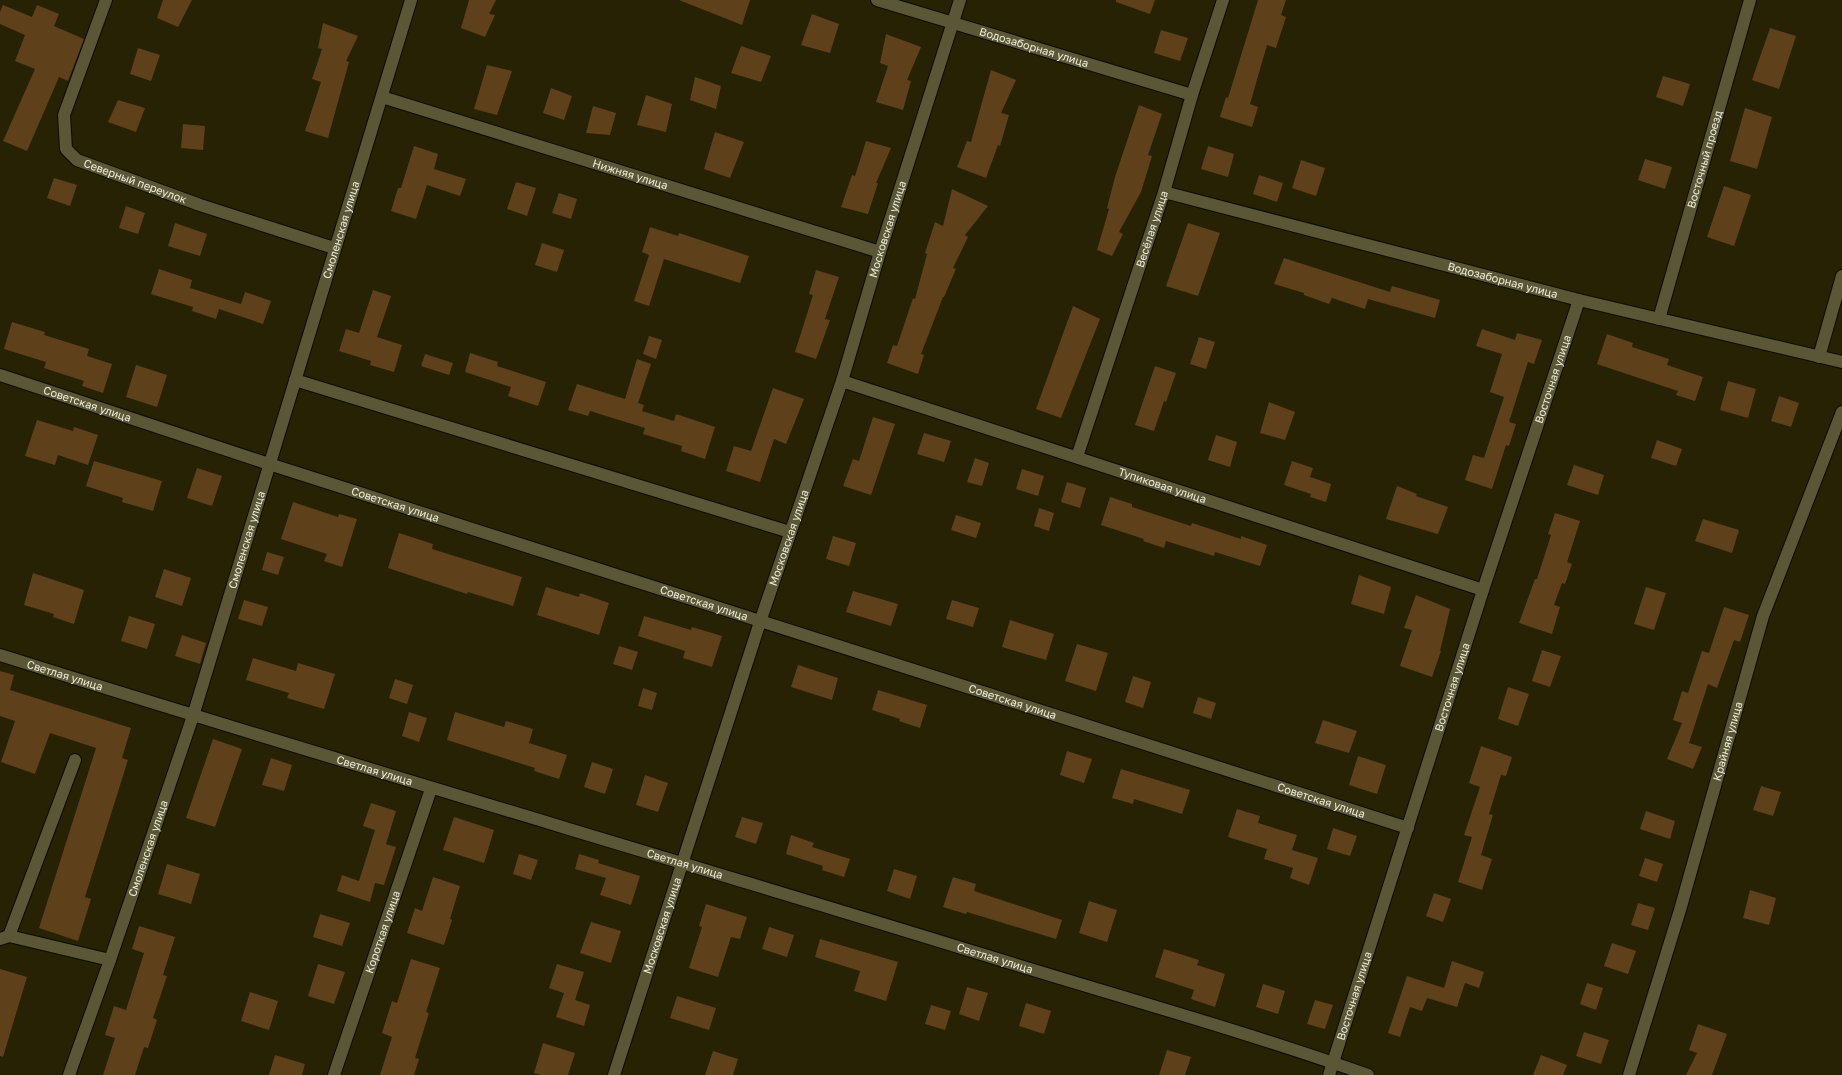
<svg xmlns="http://www.w3.org/2000/svg" width="1842" height="1075" font-family="'Golos Text',sans-serif">
  <style>
    .building { fill: #5e411a }
    .lines { fill: none; stroke-linecap: round; stroke-linejoin: round }
    .minor-casing { stroke: #0e0b00; stroke-width: 14 }
    .minor { stroke: #5a5636; stroke-width: 12 }
    .labels { text-anchor: middle; stroke-width: 3; stroke-linejoin: round; paint-order: stroke }
    .street-label { font-size: 11px; fill: #eeeddb; stroke: #0d0c02 }
  </style>
  <rect width="100%" height="100%" fill="#262203"/>
  <!-- building -->
  <path class="building" d="M163,0H192L178,27L157,18Z
    M469,0H496L489,14L495,15L485,37L461,28Z
    M679,0H750L742,25Z
    M1116,0H1155L1150,14L1116,2Z
    M1258,0H1286L1281,15L1286,17L1276,48L1267,45L1250,104L1258,107L1252,127L1220,117L1226,97L1228,98Z
    M3,5L32,17L37,5L59,14L54,26L84,39L68,81L59,77L27,151L3,141L35,69L15,61L25,35L0,24V12Z
    M812,14L839,24L830,53L801,45Z
    M323,23L358,36L346,61L349,62L328,138L305,131L321,82L312,79L322,49L318,48Z
    M1770,28L1796,36L1779,89L1752,80Z
    M1161,30L1188,38L1180,61L1154,53Z
    M886,34L921,47L907,80L911,81L903,110L876,102L888,66L880,63Z
    M741,46L771,56L761,82L731,73Z
    M138,48L160,55L151,81L130,74Z
    M487,65L512,71L497,115L474,109Z
    M991,70L1016,80L1001,113L1009,115L1000,146L998,145L986,178L957,167L967,141L971,142Z
    M1663,76L1690,84L1683,106L1656,97Z
    M695,77L721,86L716,109L690,100Z
    M551,88L572,96L564,120L543,113Z
    M646,95L672,104L666,132L637,125Z
    M118,100L145,108L136,132L108,122Z
    M1139,105L1162,114L1148,155L1152,156L1141,192L1119,232L1123,234L1112,256L1097,250L1109,209L1107,208L1115,177Z
    M593,106L616,113L610,135L586,133Z
    M1745,108L1772,117L1757,169L1730,161Z
    M183,124L205,126L203,150L181,148Z
    M715,132L744,142L730,178L704,169Z
    M866,141L891,148L876,183H878L868,214L841,207L852,175L855,176Z
    M414,146L438,154L434,169L466,179L460,196L427,185L416,219L391,211L398,188H401Z
    M1208,146L1234,154L1228,177L1201,169Z
    M1645,159L1672,167L1665,189L1638,180Z
    M1301,160L1325,168L1316,196L1292,188Z
    M1259,175L1283,183L1277,202L1253,194Z
    M54,178L77,185L70,206L47,198Z
    M516,182L536,188L527,216L507,209Z
    M1724,186L1751,195L1734,246L1707,237Z
    M952,189L988,206L965,235L968,237L953,268L956,269L944,297H943L921,354L924,355L918,374L887,363L893,345L897,346L913,298L915,299L927,254L925,253L935,222L943,226Z
    M559,193L577,199L571,219L552,213Z
    M126,206L145,213L138,234L119,228Z
    M175,223L207,234L200,256L168,246Z
    M1188,223L1220,233L1198,296L1166,286Z
    M650,227L678,236L679,233L749,256L740,283L664,259L649,306L634,301L649,255L642,252Z
    M542,243L564,250L557,272L535,265Z
    M1284,258L1390,292L1392,286L1440,300L1435,318L1368,299L1365,309L1332,298L1329,304L1304,295V293L1274,284Z
    M159,269L192,280L190,288L241,304L245,292L271,301L263,324L219,309L216,319L192,311L193,307L151,294Z
    M816,270L839,277L825,319L830,320L816,359L795,352L813,295L809,294Z
    M373,290L391,296L377,337L402,345L394,372L370,365L371,361L339,351L346,329L359,333Z
    M1073,306L1100,319L1061,418L1036,409Z
    M12,322L45,332L44,335L89,349L87,356L112,364L103,393L82,386L84,381L44,368L46,362L4,349Z
    M1482,329L1515,340L1517,333L1542,340L1534,364L1528,362L1509,422L1516,424L1509,446L1506,445L1492,489L1465,480L1473,455L1484,458L1504,397L1490,392L1502,354L1476,346Z
    M1607,334L1633,343L1632,347L1669,359L1667,365L1703,377L1695,401L1676,395L1678,391L1597,364Z
    M649,336L662,340L656,359L643,354Z
    M1199,337L1215,342L1206,369L1190,364Z
    M470,353L498,362L497,366L546,382L538,406L508,396L511,387L465,372Z
    M425,354L453,363L449,375L421,366Z
    M637,359L651,364L638,403L644,405L642,411L674,421L676,414L715,427L705,459L681,451L682,446L643,434L645,428L590,411L588,416L568,410L577,384L625,399Z
    M136,365L167,375L157,407L126,397Z
    M1155,366L1176,373L1166,402L1164,401L1154,431L1135,425Z
    M1728,381L1756,389L1748,418L1720,410Z
    M773,388L804,399L786,444L774,439L760,482L726,471L734,446L751,451Z
    M1779,396L1799,403L1791,427L1771,421Z
    M1269,402L1295,412L1285,440L1260,433Z
    M873,417L895,424L871,495L843,486L853,459L859,461Z
    M37,420L73,431L74,427L98,435L88,465L58,455L55,465L25,456Z
    M924,433L951,441L944,462L917,454Z
    M1216,435L1237,442L1230,467L1208,460Z
    M1657,440L1682,449L1676,466L1651,458Z
    M975,458L989,463L982,486L967,482Z
    M94,461L162,481L153,511L122,502L123,498L86,486Z
    M1292,461L1313,468L1310,477L1331,484L1326,502L1310,497L1311,494L1284,485Z
    M1574,465L1604,475L1598,495L1567,485Z
    M197,468L222,476L212,506L187,498Z
    M1022,469L1044,476L1038,496L1016,489Z
    M1067,482L1086,488L1080,508L1061,502Z
    M1397,486L1417,494L1416,496L1448,507L1438,534L1386,519Z
    M1110,497L1132,504V507L1191,526L1192,523L1241,539V536L1267,545L1260,566L1215,552L1214,556L1166,541L1164,548L1143,541L1144,539L1101,525Z
    M293,502L338,517L339,514L357,519L342,567L324,561L327,554L281,539Z
    M1039,508L1054,513L1049,531L1034,526Z
    M1555,513L1580,521L1567,562L1572,564L1565,584L1562,583L1554,605L1560,607L1552,634L1519,623L1535,579H1537L1551,535L1548,534Z
    M956,515L981,523L976,538L951,530Z
    M1703,519L1739,530L1732,553L1695,541Z
    M399,533L433,544L432,549L522,577L513,606L468,592L467,594L388,568Z
    M833,536L856,543L849,566L826,559Z
    M267,552L284,557L278,575L262,570Z
    M164,569L191,578L182,606L155,597Z
    M33,573L84,590L74,624L53,617L54,614L24,605Z
    M1359,575L1391,587L1384,614L1351,604Z
    M546,587L579,597L580,593L609,603L599,635L537,615Z
    M1646,587L1666,593L1654,630L1634,624Z
    M853,591L898,604L891,626L846,612Z
    M1416,595L1450,609L1440,651H1441L1432,677L1400,666L1412,630L1404,628Z
    M244,600L268,607L262,626L238,619Z
    M952,600L979,608L973,627L946,619Z
    M1724,607L1749,615L1740,642L1734,640L1717,688L1708,684L1689,743L1702,747L1693,769L1667,759L1682,723L1673,720L1682,691L1688,693L1702,651L1709,653Z
    M129,616L155,624L147,649L121,641Z
    M644,616L691,630L692,627L722,636L712,667L683,658L685,651L638,636Z
    M1010,620L1054,634L1046,660L1002,647Z
    M182,635L206,643L200,664L175,656Z
    M1077,644L1108,653L1096,691L1065,681Z
    M619,646L638,652L632,670L613,664Z
    M1542,650L1561,656L1550,687L1532,681Z
    M253,658L296,671L298,663L335,674L324,709L287,698L289,693L246,680Z
    M798,665L838,678L832,700L791,687Z
    M0,671L14,675L10,690L131,728L122,758L128,760L85,897L91,899L78,941L39,928L96,748L50,733L35,774L1,762L15,721L0,716Z
    M1133,676L1151,682L1143,708L1125,702Z
    M395,679L413,685L407,704L389,698Z
    M1508,687L1529,694L1518,726L1498,719Z
    M643,688L657,693L652,710L638,706Z
    M878,690L927,705L920,728L899,721L900,719L872,710Z
    M1198,697L1216,703L1211,719L1193,713Z
    M409,712L427,718L419,742L402,736Z
    M455,712L504,727L506,721L533,729L529,743L567,755L559,779L534,771L535,768L447,740Z
    M1323,720L1357,731L1349,753L1315,743Z
    M213,739L242,749L215,827L186,818Z
    M1481,746L1512,757L1506,776L1501,775L1489,814L1493,815L1481,855L1492,859L1482,890L1458,882L1472,837L1464,835L1480,787L1469,783Z
    M1067,751L1092,759L1084,783L1060,775Z
    M1358,756L1386,765L1377,794L1349,785Z
    M271,758L292,765L284,791L262,785Z
    M592,762L613,769L605,794L584,787Z
    M1121,769L1190,790L1182,814L1134,799L1133,804L1112,798Z
    M645,775L668,783L658,812L636,805Z
    M1761,786L1781,792L1773,816L1753,810Z
    M371,803L396,811L386,844L396,847L384,885L375,883L370,902L337,891L342,875L359,881L375,830L363,826Z
    M1237,809L1260,816L1258,823L1297,835L1292,850L1318,858L1309,885L1290,878L1293,868L1264,859L1267,849L1228,837Z
    M1646,811L1675,821L1670,839L1640,829Z
    M454,817L494,830L484,863L443,850Z
    M742,817L763,823L756,844L735,837Z
    M1333,828L1357,836L1350,856L1327,849Z
    M791,835L814,843L812,847L850,859L844,877L822,870L823,866L786,854Z
    M519,854L538,860L531,880L513,874Z
    M579,854L599,860L598,863L640,876L631,905L600,895L606,878L575,869Z
    M1645,858L1663,864L1657,882L1639,876Z
    M167,864L200,874L191,904L158,894Z
    M894,869L917,876L910,899L887,891Z
    M433,877L460,886L450,919L452,920L444,945L407,933L415,908L422,911Z
    M953,877L976,884L974,891L1062,920L1056,939L967,912L966,914L943,907Z
    M1750,890L1776,898L1769,925L1743,918Z
    M1434,893L1451,899L1443,922L1426,916Z
    M1089,901L1117,910L1107,942L1079,933Z
    M1638,903L1655,908L1648,930L1631,925Z
    M706,904L747,917L740,939L731,937L718,977L689,968L702,927L699,926Z
    M320,914L350,923L342,946L313,937Z
    M591,922L621,931L611,963L580,953Z
    M139,926L175,937L163,975L167,976L153,1018L157,1020L148,1048L144,1047L135,1075H103L115,1038L105,1035L114,1006L126,1010L144,953L132,949Z
    M769,927L794,935L787,957L762,949Z
    M820,939L898,962L886,1001L854,991L860,971L815,957Z
    M1612,943L1636,951L1628,974L1604,966Z
    M1164,949L1199,960L1197,965L1225,974L1215,1007L1191,999L1194,990L1155,977Z
    M411,959L440,968L426,1012L429,1013L415,1058L419,1059L414,1075H380L392,1037L382,1033L392,1001L397,1003Z
    M1452,961L1484,972L1479,988L1465,983L1457,1007L1427,998L1422,1011L1410,1007L1400,1037L1388,1033L1407,976L1444,988Z
    M318,964L345,972L334,1004L308,996Z
    M557,964L584,972L575,1000L590,1005L584,1026L556,1017L564,993L549,988Z
    M0,969L27,977L3,1057L0,1056Z
    M1587,983L1603,988L1596,1010L1580,1004Z
    M1263,984L1285,991L1278,1014L1256,1007Z
    M967,987L988,993L979,1021L959,1014Z
    M250,992L278,1001L269,1030L241,1021Z
    M677,996L716,1008L709,1030L670,1018Z
    M1315,1000L1333,1005L1325,1029L1307,1024Z
    M1026,1003L1051,1011L1044,1034L1019,1026Z
    M931,1005L951,1011L945,1030L925,1024Z
    M1698,1024L1727,1034L1712,1075H1686L1697,1053L1689,1050Z
    M1584,1032L1609,1040L1601,1064L1576,1056Z
    M543,1043L575,1053L568,1075H541L534,1073Z
    M1167,1050L1191,1057L1185,1075H1159Z
    M713,1051L738,1059L733,1075H705Z
    M275,1055L305,1064L302,1075H269Z
    M1541,1055L1567,1065L1563,1075H1533Z"/>
  <g class="lines">
    <!-- minor casing -->
    <g class="minor-casing">
      <g id="minor">
        <path id="s1" d="M106,0L64,115L66,149L77,160L200,205L334,248"/>
        <path id="s2" d="M877,0L1192,95"/>
        <path id="s3" d="M382,97L880,252"/>
        <path id="s4" d="M1164,192L1579,300L1842,362"/>
        <path id="s5" d="M1659,319L1750,0"/>
        <path d="M1819,357L1842,276"/>
        <path id="s6" d="M0,375L269,464L1408,828"/>
        <path d="M295,380L790,532"/>
        <path id="s7" d="M842,381L1483,590"/>
        <path id="s8" d="M1077,457L1164,192L1192,95L1223,0"/>
        <path id="s9" d="M0,655C329,759 661,855 991,957C1117,996 1244,1031 1368,1075"/>
        <path d="M9,936L75,760"/>
        <path d="M0,939L9,936L110,960"/>
        <path id="s10" d="M69,1075L110,960L193,716L411,0"/>
        <path id="s11" d="M334,1075L431,789"/>
        <path id="s12" d="M614,1075L760,622L842,381L880,252L960,0"/>
        <path id="s13" d="M1329,1075L1483,590L1579,300"/>
        <path id="s14" d="M1629,1075L1680,910L1763,616L1842,412"/>
      </g>
    </g>
    <!-- minor -->
    <use href="#minor" class="minor"/>
  </g>
  <g class="labels">
    <!-- street labels -->
    <g class="street-label">
      <text dy="4" stroke="none"><textPath href="#s2" startOffset="164">Водозаборная улица</textPath></text>
      <text dy="4" stroke="none"><textPath href="#s5" startOffset="166">Восточный проезд</textPath></text>
      <text dy="4" stroke="none"><textPath href="#s3" startOffset="260">Нижняя улица</textPath></text>
      <text dy="4" stroke="none"><textPath href="#s1" startOffset="234">Северный переулок</textPath></text>
      <text dy="4" stroke="none"><textPath href="#s12" startOffset="889">Московская улица</textPath></text>
      <text dy="4" stroke="none"><textPath href="#s8" startOffset="240">Весёлая улица</textPath></text>
      <text dy="4" stroke="none"><textPath href="#s10" startOffset="888">Смоленская улица</textPath></text>
      <text dy="4" stroke="none"><textPath href="#s4" startOffset="350">Водозаборная улица</textPath></text>
      <text dy="4" stroke="none"><textPath href="#s13" startOffset="731">Восточная улица</textPath></text>
      <text dy="4" stroke="none"><textPath href="#s6" startOffset="92">Советская улица</textPath></text>
      <text dy="4" stroke="none"><textPath href="#s7" startOffset="337">Тупиковая улица</textPath></text>
      <text dy="4" stroke="none"><textPath href="#s6" startOffset="416">Советская улица</textPath></text>
      <text dy="4" stroke="none"><textPath href="#s12" startOffset="565">Московская улица</textPath></text>
      <text dy="4" stroke="none"><textPath href="#s10" startOffset="564">Смоленская улица</textPath></text>
      <text dy="4" stroke="none"><textPath href="#s6" startOffset="740">Советская улица</textPath></text>
      <text dy="4" stroke="none"><textPath href="#s9" startOffset="68">Светлая улица</textPath></text>
      <text dy="4" stroke="none"><textPath href="#s13" startOffset="407">Восточная улица</textPath></text>
      <text dy="4" stroke="none"><textPath href="#s6" startOffset="1064">Советская улица</textPath></text>
      <text dy="4" stroke="none"><textPath href="#s14" startOffset="348">Крайняя улица</textPath></text>
      <text dy="4" stroke="none"><textPath href="#s9" startOffset="392">Светлая улица</textPath></text>
      <text dy="4" stroke="none"><textPath href="#s6" startOffset="1388">Советская улица</textPath></text>
      <text dy="4" stroke="none"><textPath href="#s10" startOffset="240">Смоленская улица</textPath></text>
      <text dy="4" stroke="none"><textPath href="#s9" startOffset="716">Светлая улица</textPath></text>
      <text dy="4" stroke="none"><textPath href="#s12" startOffset="157">Московская улица</textPath></text>
      <text dy="4" stroke="none"><textPath href="#s11" startOffset="151">Короткая улица</textPath></text>
      <text dy="4" stroke="none"><textPath href="#s9" startOffset="1040">Светлая улица</textPath></text>
      <text dy="4" stroke="none"><textPath href="#s13" startOffset="83">Восточная улица</textPath></text>
    </g>
  </g>
</svg>
